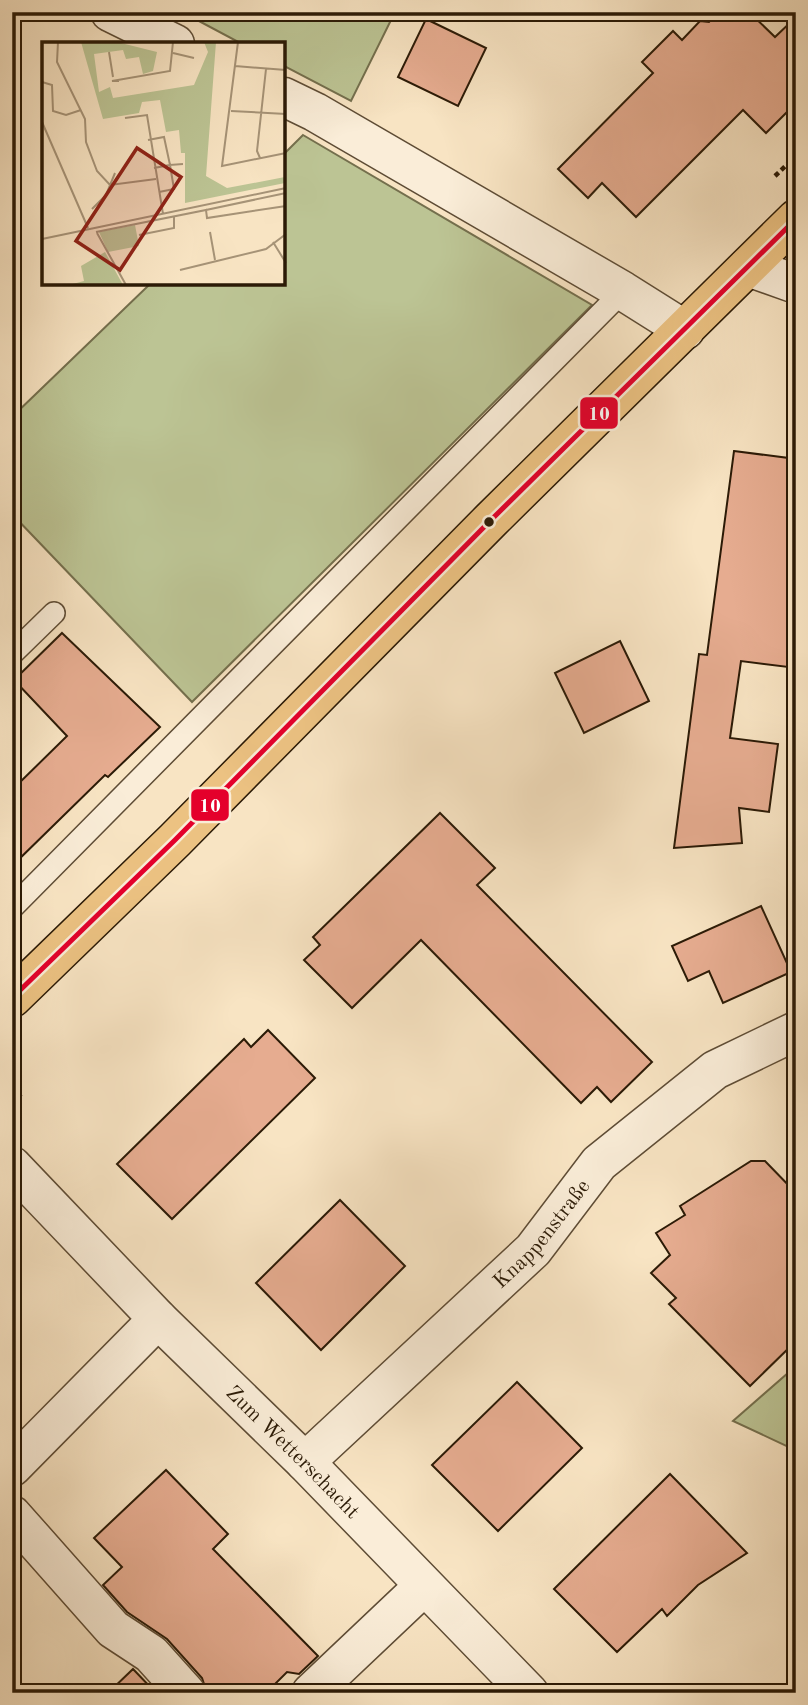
<svg xmlns="http://www.w3.org/2000/svg" width="808" height="1705" font-family="'Old Standard TT',serif">
  <style>
    .green { fill: #bcc494; stroke: #746f4d; stroke-width: 2 }
    .building { fill: #e6ac90; stroke: #2b1a06; stroke-width: 2 }
    .lines { fill: none; stroke-linecap: round; stroke-linejoin: round }
    .lane-casing { stroke: #5e4c35; stroke-width: 24 }
    .street-casing { stroke: #5e4c35; stroke-width: 41 }
    .primary-casing { stroke: #2b1a06; stroke-width: 41 }
    .path { stroke: #2b1a06; stroke-width: 4.5; stroke-dasharray: 5 3.5; stroke-linecap: butt }
    .lane { stroke: #faedd8; stroke-width: 21 }
    .street { stroke: #faedd8; stroke-width: 38 }
    .primary { stroke: #ecc282; stroke-width: 38 }
    .bus-1-casing { stroke: #faedd8; stroke-width: 10 }
    .bus-1 { stroke: #e4002b; stroke-width: 5 }
    .bus-dot { fill: #2b1a06; stroke: #faedd8; stroke-width: 2.5 }
    .labels { text-anchor: middle; stroke-width: 7; stroke-linejoin: round; paint-order: stroke }
    .street-label { font-size: 21px; fill: #2b1a06; stroke: #faedd8 }
    .inset-road { fill: none; stroke: #a69377; stroke-width: 2 }
    .view { fill: #8f2418; fill-opacity: 0.15; stroke: #8f2418; stroke-width: 3.5 }
    .inset-edge { fill: none; stroke: #2b1a06; stroke-width: 3.5 }
    .line-badge { stroke: #faedd8; stroke-width: 2.5 }
    .badge-label { font-size: 19px; text-anchor: middle; font-weight: bold; fill: #fff }
  </style>
  <rect width="100%" height="100%" fill="#f8e4c3"/>
  <filter id="stains"><feTurbulence type="fractalNoise" baseFrequency=".00286" numOctaves="4"/><feColorMatrix values="0 0 0 0 .2 0 0 0 0 .09 0 0 0 0 .02 0 0 0 .5 -.17"/></filter>
  <radialGradient id="worn" r=".72"><stop offset=".6" stop-color="#630" stop-opacity="0"/><stop offset="1" stop-color="#630" stop-opacity=".3"/></radialGradient>
  <!-- green -->
  <path class="green" d="M182,12H395L351,101L284,66V44H242Z
    M303,135L592,305L192,702L12,514V417L150,284H284V154Z
    M796,1366V1453L791,1448L733,1421Z"/>
  <!-- building -->
  <path class="building" d="M718,12H749L775,37L796,17V103L766,133L743,110L636,217L602,183L588,198L558,169L653,73L642,62L673,31L682,40L700,21L709,22Z
    M426,19L486,48L458,106L398,77Z
    M734,451L796,459V609L788,667L741,661L730,738L778,744L769,812L739,808L742,843L674,848L699,654L707,655Z
    M62,633L160,727L108,777L105,775L12,866V790L67,736L14,680Z
    M620,641L649,701L584,733L555,673Z
    M440,813L495,868L477,885L652,1062L611,1102L597,1087L581,1103L421,940L352,1008L304,960L320,945L313,937Z
    M761,906L791,972L723,1003L709,971L688,981L672,946Z
    M268,1030L315,1078L172,1219L117,1164L244,1039L251,1047Z
    M751,1161H765L796,1193V1341L750,1386L669,1304L676,1298L651,1273L670,1255L656,1233L685,1215L680,1206Z
    M340,1200L405,1266L321,1350L256,1283Z
    M517,1382L582,1448L498,1531L432,1465Z
    M166,1470L228,1534L213,1549L318,1656L299,1674L287,1672L266,1693H207L202,1678L167,1639L127,1612L103,1585L122,1567L94,1538Z
    M670,1474L747,1553L698,1585L667,1616L662,1609L617,1652L554,1589Z
    M133,1669L156,1693H108Z"/>
  <g class="lines">
    <!-- lane casing -->
    <g class="lane-casing">
      <path id="lane" d="M12,654L54,613
        M12,908L623,291"/>
    </g>
    <!-- street casing -->
    <g class="street-casing">
      <g id="street">
        <path d="M110,12L175,44"/>
        <path d="M284,97L315,112L623,291L685,330"/>
        <path d="M748,267L796,284"/>
        <path id="s1" d="M12,1166L158,1319L305,1462L529,1693"/>
        <path id="s2" d="M305,1462L533,1250L599,1163L715,1070L796,1031"/>
        <path d="M12,1467L158,1319"/>
        <path d="M12,1515L113,1629L151,1654L186,1693"/>
        <path d="M311,1693L424,1586"/>
      </g>
    </g>
    <!-- primary casing -->
    <g class="primary-casing">
      <path id="primary" d="M12,998L175,840L491,520L796,219"/>
    </g>
    <!-- path -->
    <path class="path" d="M775,176L796,156
      M12,1102L21,1094"/>
    <!-- lane -->
    <use href="#lane" class="lane"/>
    <!-- street -->
    <use href="#street" class="street"/>
    <!-- primary -->
    <use href="#primary" class="primary"/>
    <!-- bus-1 casing -->
    <g class="bus-1-casing">
      <path id="bus-1" d="M12,998L175,840L491,520L796,219"/>
    </g>
    <!-- bus-1 -->
    <use href="#bus-1" class="bus-1"/>
  </g>
  <!-- markers -->
  <circle class="bus-dot" cx="489" cy="522" r="6"/>
  <g class="labels">
    <!-- street labels -->
    <g class="street-label">
      <text dy="7" stroke="none"><textPath href="#s2" startOffset="329">Knappenstraße</textPath></text>
      <text dy="7" stroke="none"><textPath href="#s1" startOffset="401">Zum Wetterschacht</textPath></text>
    </g>
  </g>
  <!-- overview -->
  <g transform="translate(42 42)">
    <rect width="243" height="243" fill="#f8e4c3"/>
    <path d="M39,0H75L115,10L111,29L101,32L97,15L84,17L81,8L52,12L57,50L68,45L71,56L152,43L166,10L162,0H174L164,134L185,146L243,135V141L143,161V111H139L137,88L124,90L118,58L100,60L97,71L61,77ZM93,183L97,204L66,210L57,190ZM63,210L81,243H27L42,239L39,224Z" fill="#bcc494"/>
    <path class="inset-road" d="M16,0L15,20L43,77L44,100L55,129L68,143L114,137M196,0L180,124L244,111M67,10L71,35M131,11L152,16M193,24L244,28M77,39H70L128,29L131,0M0,40L10,43L11,69L24,73L39,68M189,69L244,72M83,76L105,73L121,172M0,80L46,186M106,98L122,95L128,123L141,122M218,116L215,109L224,27M112,126L128,123L132,147L117,150M50,167L64,153L73,131M164,168L244,151M54,190L164,168L165,176L244,164M168,190L173,218M55,191L84,243M97,193L132,186V174M0,197L244,146M231,200L244,221M138,228L224,207L244,192"/>
    <path class="view" d="M95,106L139,135L78,228L34,199Z"/>
    <rect width="243" height="243" class="inset-edge"/>
  </g>
  <g class="line-badge">
    <rect x="579" y="396" width="40" height="34" rx="7" fill="#e4002b"/>
    <rect x="190" y="788" width="40" height="34" rx="7" fill="#e4002b"/>
  </g>
  <g class="badge-label">
    <text x="599" y="420">10</text>
    <text x="210" y="812">10</text>
  </g>
  <!-- margin -->
  <rect width="808" height="1705" fill="none" stroke="#f8e4c3" stroke-width="42"/>
  <rect x="14" y="14" width="780" height="1677" fill="none" stroke="#2b1a06" stroke-width="3.5"/>
  <rect x="21" y="21" width="766" height="1663" fill="none" stroke="#2b1a06" stroke-width="2"/>
  <rect width="100%" height="100%" filter="url(#stains)"/>
  <rect width="100%" height="100%" fill="url(#worn)"/>
</svg>
